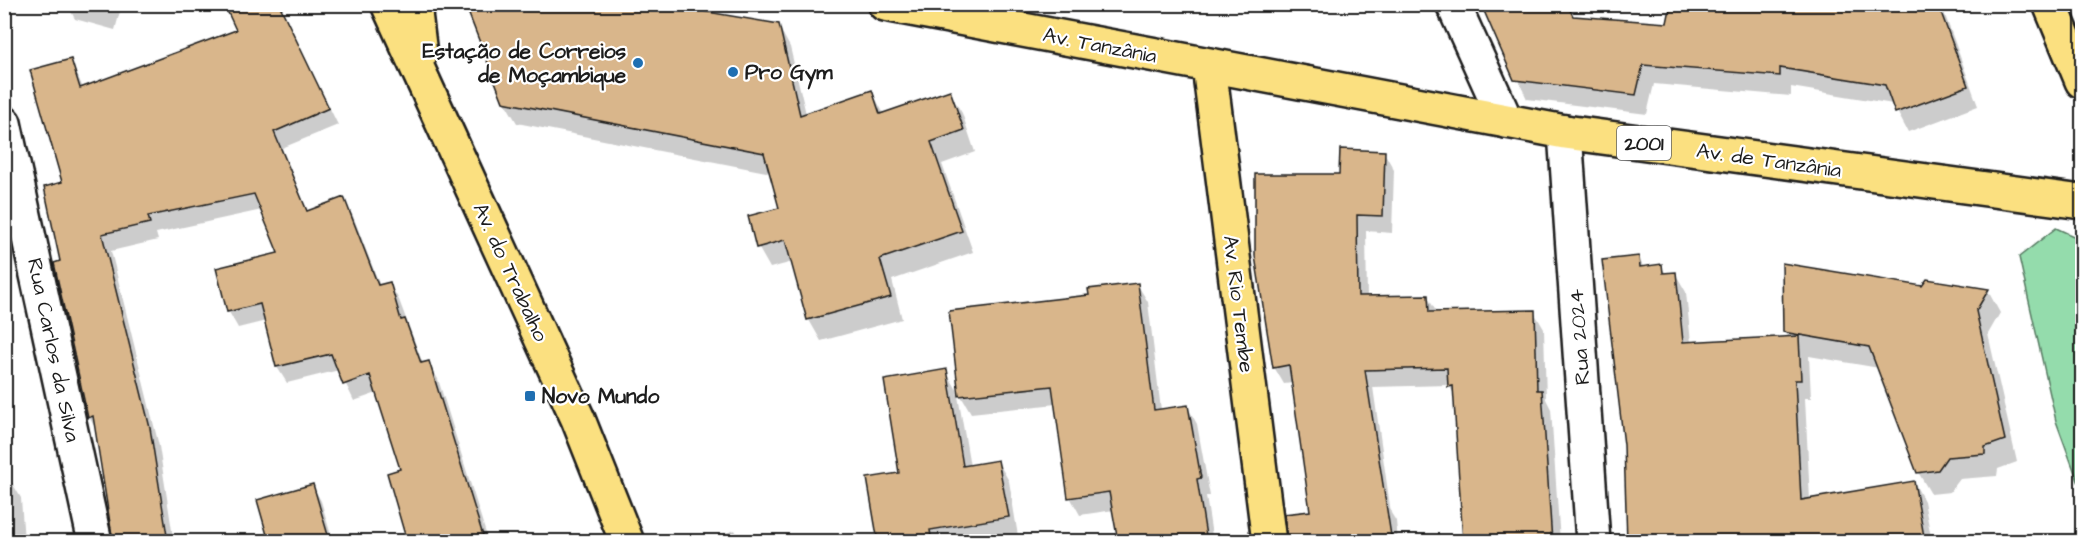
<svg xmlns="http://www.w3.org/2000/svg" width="2087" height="546" font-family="'Architects Daughter',sans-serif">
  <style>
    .green { fill: #94dcac; stroke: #587c64; stroke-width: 1.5 }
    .shadow { fill: #0003 }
    .building { fill: #d9b68b; stroke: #1c1c1c; stroke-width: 1.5 }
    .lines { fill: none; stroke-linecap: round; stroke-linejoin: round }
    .minor-casing { stroke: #1c1c1c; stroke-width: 38 }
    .major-casing { stroke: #1c1c1c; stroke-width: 38 }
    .minor { stroke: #fff; stroke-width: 33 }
    .major { stroke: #fbe080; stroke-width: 33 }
    .poi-dot { fill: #1f6fb2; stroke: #fff; stroke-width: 2 }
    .labels { text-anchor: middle; stroke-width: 4.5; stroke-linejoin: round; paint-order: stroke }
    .shield { fill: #fff; stroke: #606060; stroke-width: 1.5 }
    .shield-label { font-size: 20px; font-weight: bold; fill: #1c1c1c }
    .street-label { font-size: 21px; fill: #1c1c1c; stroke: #fff }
    .poi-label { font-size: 21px; font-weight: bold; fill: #1c1c1c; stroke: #fff; text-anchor: start }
  </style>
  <rect width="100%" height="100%" fill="#fff"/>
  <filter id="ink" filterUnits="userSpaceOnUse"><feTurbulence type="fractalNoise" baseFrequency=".0167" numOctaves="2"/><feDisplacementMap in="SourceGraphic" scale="12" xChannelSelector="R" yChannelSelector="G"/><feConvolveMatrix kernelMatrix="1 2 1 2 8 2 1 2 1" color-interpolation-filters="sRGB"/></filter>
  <g filter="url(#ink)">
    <!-- green -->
    <path class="green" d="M2056,228L2082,240V492L2056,421L2019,257Z"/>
    <!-- shadow -->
    <path class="shadow" d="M67,4H122L115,30L75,19Z
      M279,4L338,125L282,148L308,212L343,199L353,216L380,286L390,284L399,300L423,364L428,362L438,379L488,540L496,537L499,542H409L402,470L377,393L354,401L339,370L287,383L277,367L266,321L238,328L229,312L280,254L262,210L156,233L158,240L111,251L159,446L173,537L176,536L180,542H117L97,431L89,417L62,262L71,61L83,88L238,30Z
      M1483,4H1568L1574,18L1668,25L1857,4H1941L1978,106L1908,132L1893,104L1791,87V96L1654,84L1647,114L1527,99Z
      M778,25L790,47L806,114L872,92L884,114L949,92L962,113L975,152L942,164L973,252L892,280L902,319L821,341L809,320L793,262L770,268L758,247L781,209L771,173L517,123L504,101Z
      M1384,152L1394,170L1392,233L1366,231L1367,298L1427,296L1437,313L1534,312L1544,329L1546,399L1551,409L1560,542H1465L1455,396L1449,385L1373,387L1391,513L1396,521L1398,542H1292L1312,512L1293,383L1284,384L1274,367L1341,175Z
      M1638,257L1644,268L1661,266L1666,274L1675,273L1686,292L1691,343L1789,338L1785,331L1923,288L1988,291L2000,313L1988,334L2017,462L1998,469L1997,476L1960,479L1950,492L1931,494L1918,472L1879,368L1809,356L1811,398H1805L1810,500L1914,482L1924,501L1932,542H1629Z
      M1137,284L1148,302L1161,410L1187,406L1197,424L1210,496H1206L1213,542H1119L1114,510L1080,515L1070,497L1056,404L971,413L961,396L951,313L1091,297Z
      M946,371L957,390L970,466L998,462L1009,481L1018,536L983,542H879L901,474Z
      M4,481H11L21,498L24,542H4Z
      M312,485L321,501L333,542H271Z
      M735,530L741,542H700Z"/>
    <!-- building -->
    <path class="building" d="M224,4H279L329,108L274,132L307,211L344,197L378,285L390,282L401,320L405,319L421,363L429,361L485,542H407L387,473L400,469L370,375L343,385L331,354L276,367L260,304L227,312L216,268L278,253L254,194L148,216L150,223L102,234L150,428L168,542H113L93,416L88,418L54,263L60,261L44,187L62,182L30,70L71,59L80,88L236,30Z
      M465,4H661L779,24L800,115L872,90L880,114L950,90L964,130L931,142L962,231L880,259L891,297L807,320L785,240L756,248L748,216L779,208L764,153L503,102Z
      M1481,4H1567L1573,16L1667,23L1671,4H1938L1968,86L1895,113L1885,85L1780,68V76L1643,65L1636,95L1514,80Z
      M1340,149L1385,151L1383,216L1357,215L1358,296L1428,295L1429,312L1535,310L1537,390H1542L1552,542H1463L1453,386L1448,387L1447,368L1365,370L1392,542H1287L1284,514L1310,511L1289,365L1273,368L1255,256V174H1339Z
      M1639,256L1640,267L1662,264L1663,273L1676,272L1683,342L1799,336L1801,380H1795L1801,500L1914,481L1925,542H1627L1624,445L1602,260Z
      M1782,263L1922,286L1927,279L1989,289L1976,311L2005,440L1985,447V454L1947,457L1938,470L1917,473L1869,347L1783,332Z
      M1138,283L1154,410L1188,405L1201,478L1197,479L1207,542H1118L1109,492L1068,498L1052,386L959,396L949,311L1089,295L1088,289Z
      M947,369L963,466L998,460L1009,517L930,530L932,542H878L867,478L899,473L884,380Z
      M313,484L330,542H269L257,500Z"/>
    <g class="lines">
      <!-- minor casing -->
      <g class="minor-casing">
        <path id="minor" d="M1453,4L1506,121
          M4,123L95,542
          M1565,132L1593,542"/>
      </g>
      <!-- major casing -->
      <g class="major-casing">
        <path id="major" d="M388,4L578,419L627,542
          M418,4L415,13L420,54
          M885,4L1565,132L2082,202
          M2050,4L2082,81
          M1209,66L1269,542"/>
      </g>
      <!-- minor -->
      <use href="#minor" class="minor"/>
      <!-- major -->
      <use href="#major" class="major"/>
    </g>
  </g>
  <!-- markers -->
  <g class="poi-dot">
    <circle cx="638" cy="63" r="6"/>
    <circle cx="733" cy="72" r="6"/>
    <rect x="524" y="390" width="12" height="12" rx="3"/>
  </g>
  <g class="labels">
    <!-- shield labels -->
    <rect class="shield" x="1617" y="126" width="54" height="34" rx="4.5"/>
    <g class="shield-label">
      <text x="1644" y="150">2001</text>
    </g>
    <!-- street labels -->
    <g class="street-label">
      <text transform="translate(1100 45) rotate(11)" y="7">Av. Tanzânia</text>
      <text transform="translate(1769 160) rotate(8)" y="7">Av. de Tanzânia</text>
      <text transform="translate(511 272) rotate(65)" y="7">Av. do Trabalho</text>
      <text transform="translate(1239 304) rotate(83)" y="7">Av. Rio Tembe</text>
      <text transform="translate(1579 337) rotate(-94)" y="7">Rua 2024</text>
      <text transform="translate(54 350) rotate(78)" y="7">Rua Carlos da Silva</text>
    </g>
    <!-- poi labels -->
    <g class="poi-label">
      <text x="626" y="58" text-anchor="end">Estação de Correios<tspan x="626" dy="24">de Moçambique</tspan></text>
      <text x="745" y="79">Pro Gym</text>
      <text x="542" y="403">Novo Mundo</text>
    </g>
  </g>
  <!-- margin -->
  <rect width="2087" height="546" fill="none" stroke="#fff" stroke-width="24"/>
  <rect x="12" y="12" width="2063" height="522" fill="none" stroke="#1c1c1c" stroke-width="2" filter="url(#ink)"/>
</svg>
